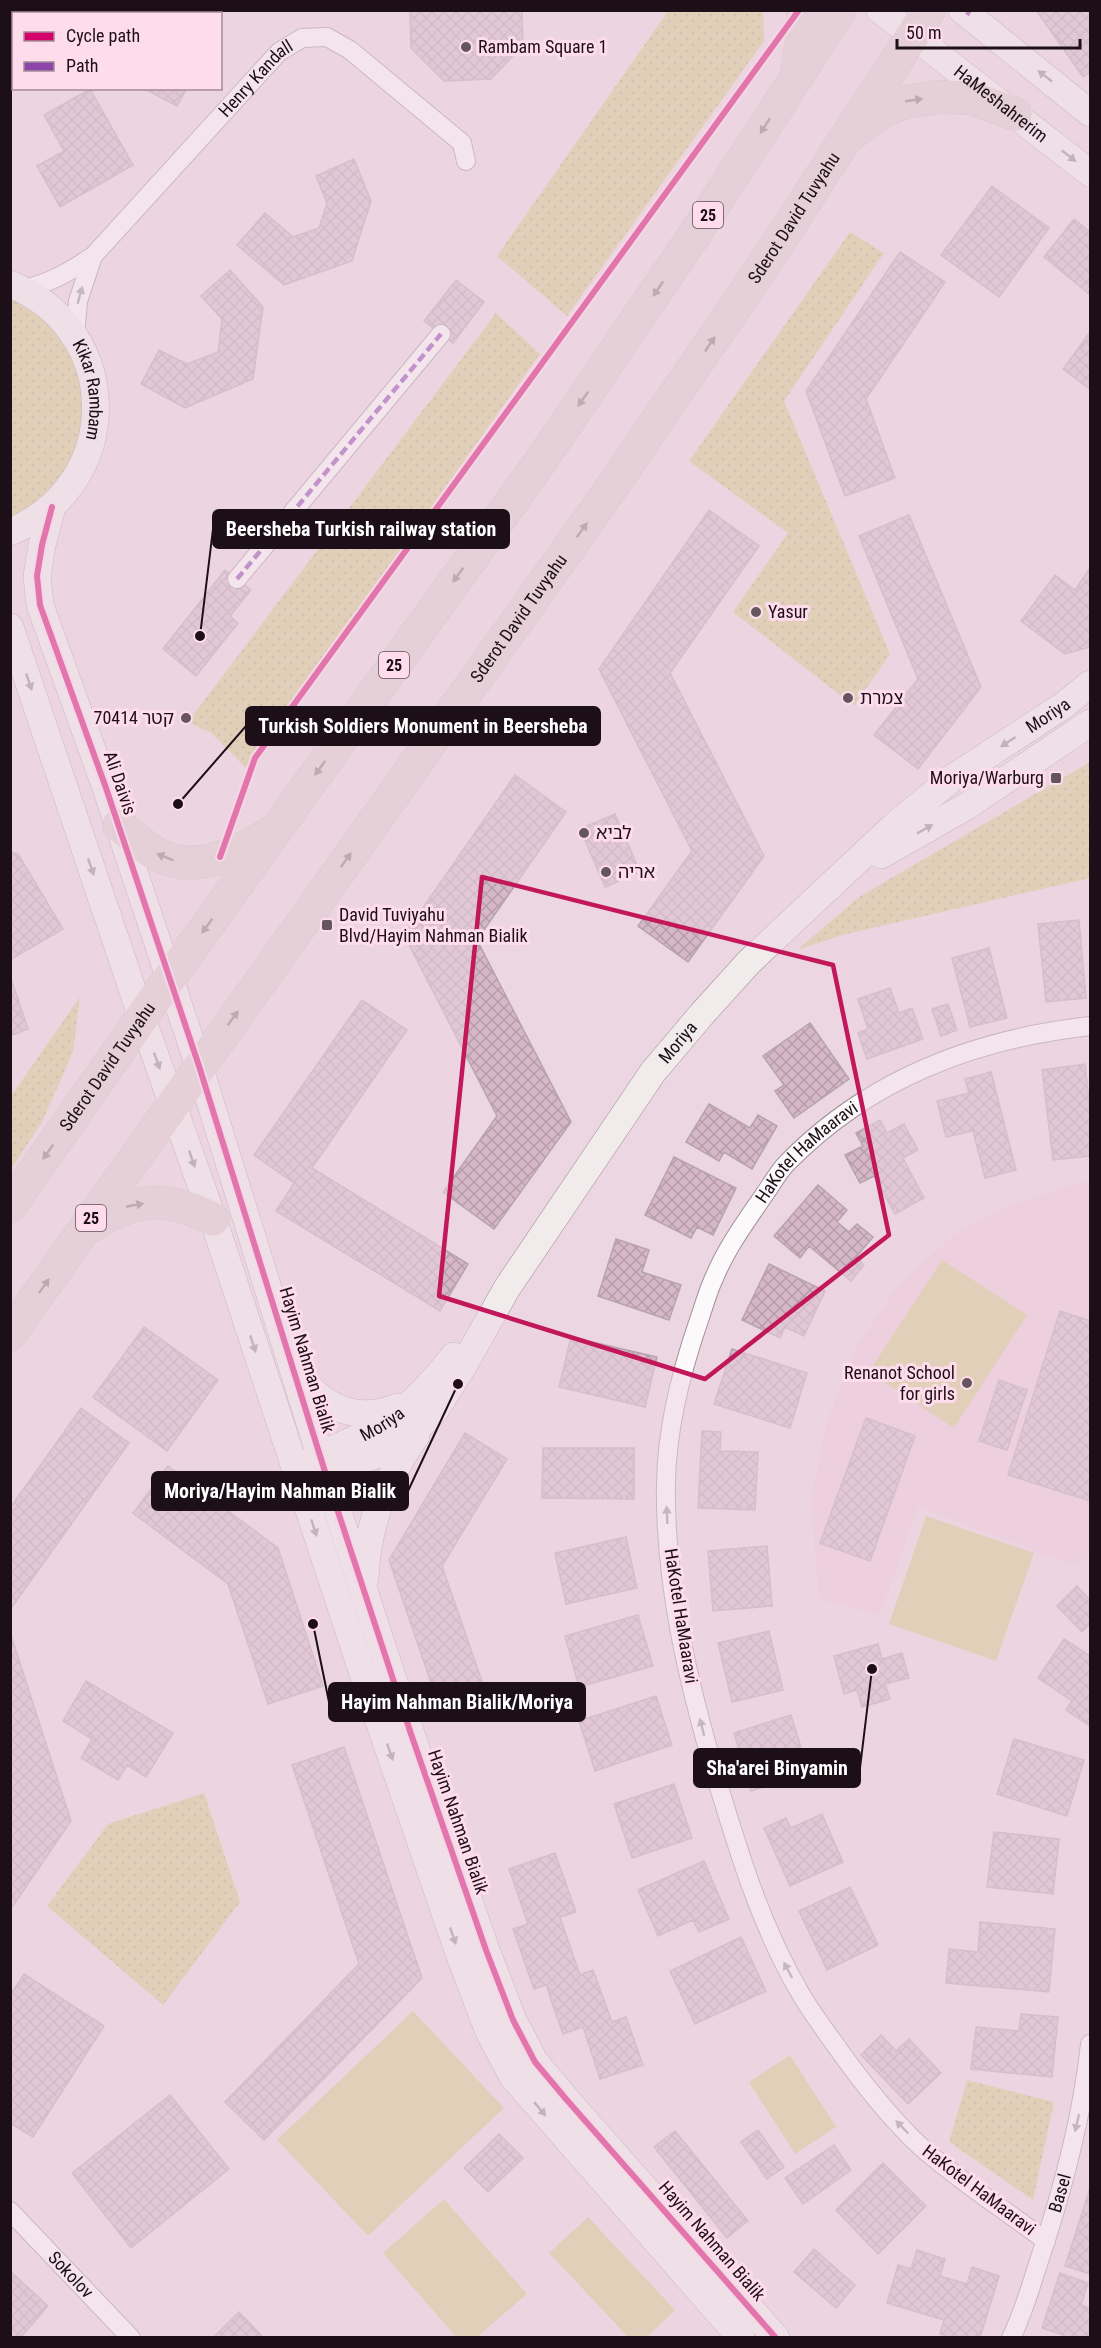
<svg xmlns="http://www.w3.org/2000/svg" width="1101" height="2348" font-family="'Roboto Condensed','Noto Sans Hebrew',sans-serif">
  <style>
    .built { fill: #edc8da }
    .green { fill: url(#green-dots) }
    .pitch { fill: #d4c787 }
    .building { fill: url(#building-cross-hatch); stroke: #b6a4ad; stroke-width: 1.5 }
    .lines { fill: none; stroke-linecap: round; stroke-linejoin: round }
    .street-casing { stroke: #a19098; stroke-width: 20 }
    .secondary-casing { stroke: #a19098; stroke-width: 28 }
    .highway-casing { stroke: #c2b8bd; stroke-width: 34 }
    .street { stroke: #fcf9fa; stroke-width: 18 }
    .secondary { stroke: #f2ebeb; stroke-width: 27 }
    .highway { stroke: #dacbc7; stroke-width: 33 }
    .quiet { stroke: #8e44ad; stroke-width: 4.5; stroke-dasharray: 9 4.5; stroke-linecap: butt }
    .cycleway-casing { stroke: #fedcec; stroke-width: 10 }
    .cycleway { stroke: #d6006c; stroke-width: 6 }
    .oneway { fill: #92888c }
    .oneway2 { fill: #857678 }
    .oneway3 { fill: #989094 }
    .marked { fill: none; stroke: #c2185b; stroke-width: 4.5; stroke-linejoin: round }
    .poi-dot { fill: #65555e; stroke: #fedcec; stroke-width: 2 }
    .labels { text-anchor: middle; stroke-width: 6; stroke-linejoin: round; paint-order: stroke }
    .shield { fill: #fedcec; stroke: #604c57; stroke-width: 1.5 }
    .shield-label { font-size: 16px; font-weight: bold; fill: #1d0f17 }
    .poi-label { font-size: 18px; fill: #1d0f17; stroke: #fedcec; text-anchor: start }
    .street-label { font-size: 18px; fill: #1d0f17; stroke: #fedcec }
    .leader { fill: none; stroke: #1d0f17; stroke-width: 2 }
    .callout-dot { fill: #1d0f17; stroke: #fedcec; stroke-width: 2 }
    .callout { fill: #1d0f17; stroke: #1d0f17; stroke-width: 2 }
    .callout-label { font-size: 20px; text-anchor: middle; font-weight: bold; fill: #fff }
  </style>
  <defs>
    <pattern id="green-dots" width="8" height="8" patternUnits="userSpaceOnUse" patternTransform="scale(1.5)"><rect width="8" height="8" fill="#d4c787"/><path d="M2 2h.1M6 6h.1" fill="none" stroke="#b6aa74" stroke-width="1.8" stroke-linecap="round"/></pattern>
    <pattern id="building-cross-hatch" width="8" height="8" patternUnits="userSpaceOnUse" patternTransform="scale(1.5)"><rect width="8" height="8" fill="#d6b7c7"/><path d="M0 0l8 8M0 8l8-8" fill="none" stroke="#b79caa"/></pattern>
  </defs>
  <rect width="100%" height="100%" fill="#ecd6e1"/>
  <!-- built -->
  <path class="built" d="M1090,1181V1556L1072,1565L918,1507L880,1615L819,1599L811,1500L826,1424L859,1342L899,1285L951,1237L998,1209L1071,1185Z"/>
  <!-- green -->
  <path class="green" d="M668,11H763L764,41L567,316L497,256Z
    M850,232L884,253L784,401L890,654L854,706L733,612L788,533L689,461Z
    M10,298C29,307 44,317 58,333C70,346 76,365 80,382C92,438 63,494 10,517Z
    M496,313L540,354L246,768L211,733L188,722Z
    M1090,762V878L842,935L797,950L859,897Z
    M80,997L73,1052L42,1122L11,1169V1096Z
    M204,1793L240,1902L163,2005L47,1906L108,1824Z
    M967,2080L1054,2102L1033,2200L949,2142Z"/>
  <!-- pitch -->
  <path class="pitch" d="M942,1260L1027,1315L954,1428L869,1372Z
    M926,1516L1034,1553L996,1661L889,1624Z
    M413,2011L504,2108L368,2236L277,2140Z
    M790,2055L836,2127L795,2154L749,2082Z
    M444,2199L527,2294L477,2337H456L383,2253Z
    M588,2217L675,2310L647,2337H628L549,2253Z"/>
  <!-- building -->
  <path class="building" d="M128,10H187L193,14H127Z
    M410,10H522L523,45L491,79L444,81L411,48Z
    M1036,10H1090V72L1083,77Z
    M143,88H187L177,106Z
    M90,89L133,165L60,207L37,166L64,151L44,115Z
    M354,159L371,201L352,261L284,285L237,245L265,213L293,237L319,228L327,203L316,176Z
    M992,186L1049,228L999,297L941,255Z
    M1074,219L1090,232V295L1044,257Z
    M900,252L945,282L866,399L895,478L845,496L806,391Z
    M230,270L263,307L253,379L185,408L141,384L159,350L187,364L218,352L222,319L201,296Z
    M456,280L484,302L453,343L424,321Z
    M1090,332V389L1063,369Z
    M709,510L759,546L670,673L764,856L688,962L638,926L692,851L599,669Z
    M909,515L981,687L918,769L874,735L918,679L859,536Z
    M1090,568V647L1065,654L1021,621L1055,575L1075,590Z
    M225,570L251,590L230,616L238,623L196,676L163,649Z
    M515,775L566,812L477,940L571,1122L494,1229L443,1192L497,1116L404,935Z
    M615,814L640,872L605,887L580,829Z
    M10,852L18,854L63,929L10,960Z
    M1079,920L1086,998L1046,1002L1038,924Z
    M989,948L1007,1018L970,1027L952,958Z
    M10,976L28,1029L10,1036Z
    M890,988L899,1013L912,1008L923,1039L867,1059L858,1033L868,1029L858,999Z
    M362,1000L407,1030L312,1168L468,1264L440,1311L276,1211L294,1183L254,1155Z
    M948,1004L957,1030L941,1036L932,1009Z
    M810,1023L849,1079L794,1118L775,1091L784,1085L763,1056Z
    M1085,1064L1090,1109V1156L1053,1160L1042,1070Z
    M991,1072L1016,1170L985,1178L973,1131L946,1137L937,1101L969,1093L965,1079Z
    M709,1104L750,1128L758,1115L777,1126L752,1169L724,1152L719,1161L686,1142Z
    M880,1120L887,1133L904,1124L918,1150L903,1158L924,1198L895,1214L874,1176L860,1183L845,1155L863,1146L856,1133Z
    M674,1157L736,1188L713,1235L697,1227L691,1238L645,1215Z
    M818,1185L847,1210L837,1222L849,1232L857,1224L873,1237L856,1257L864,1265L851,1281L809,1246L800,1258L774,1236Z
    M616,1239L649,1250L642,1272L681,1285L669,1320L598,1296Z
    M769,1264L825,1291L804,1336L785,1327L780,1338L742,1320Z
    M1060,1311L1090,1321V1501L1008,1475Z
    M144,1327L218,1380L167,1451L93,1397Z
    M571,1337L657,1357L645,1407L559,1387Z
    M732,1349L807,1373L790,1428L714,1404Z
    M999,1380L1027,1390L1007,1450L979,1441Z
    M81,1408L129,1443L10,1610V1508Z
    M866,1418L915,1436L870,1561L820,1543Z
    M702,1431L721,1432L720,1451L758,1452L755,1510L698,1508Z
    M465,1433L507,1459L442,1566L484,1687L438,1703L389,1560Z
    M543,1448H634V1499L542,1498Z
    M168,1466L278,1548L323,1686L268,1704L228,1584L133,1513Z
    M626,1537L637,1588L566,1604L555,1553Z
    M767,1546L772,1606L713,1611L708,1551Z
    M1077,1586L1090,1600V1623L1082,1632L1057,1606Z
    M638,1615L653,1666L579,1687L565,1636Z
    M769,1631L783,1690L732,1702L718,1643Z
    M10,1632L71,1821L13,1906L10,1904Z
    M1064,1639L1090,1656V1726L1066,1710L1072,1701L1038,1678Z
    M878,1644L882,1659L902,1653L909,1678L885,1684L890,1699L862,1707L857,1690L844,1694L834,1656Z
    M86,1681L173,1733L146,1777L127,1765L118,1780L81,1758L92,1739L63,1721Z
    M656,1696L672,1745L595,1771L579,1721Z
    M791,1715L809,1773L751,1791L734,1733Z
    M1014,1739L1084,1760L1067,1816L997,1794Z
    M344,1747L422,1978L264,2140L225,2102L359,1964L292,1765Z
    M674,1784L692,1838L632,1858L614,1804Z
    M822,1814L843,1862L790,1886L764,1828L786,1818L791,1828Z
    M994,1832L1059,1839L1053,1894L987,1887Z
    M555,1853L576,1912L560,1917L580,1975L593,1970L612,2022L626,2017L643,2065L600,2079L583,2027L563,2034L546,1985L534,1989L513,1929L528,1924L509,1869Z
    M704,1861L729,1919L699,1932L693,1920L658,1936L638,1890Z
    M850,1887L878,1945L827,1970L799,1911Z
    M980,1922L1055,1929L1049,1992L946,1983L949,1949L978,1952Z
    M741,1937L766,1991L695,2024L670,1971Z
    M24,1974L104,2026L33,2137L10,2123V1995Z
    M1021,2014L1058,2017L1052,2077L971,2069L976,2027L1019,2031Z
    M881,2035L896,2051L909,2039L941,2073L908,2104L861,2055Z
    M170,2095L229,2169L131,2248L72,2173Z
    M758,2130L784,2167L767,2179L741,2142Z
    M675,2131L748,2221L727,2238L654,2147Z
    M499,2134L523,2158L488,2192L464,2168Z
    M834,2145L851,2170L803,2204L785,2178Z
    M883,2163L926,2206L878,2254L836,2210Z
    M1089,2191H1090V2274L1065,2266Z
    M814,2249L855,2285L836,2308L794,2272Z
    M917,2250L945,2259L940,2276L967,2284L972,2267L999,2276L980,2338H953L940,2334L944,2320L887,2303L898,2265L911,2269Z
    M10,2271L48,2306L20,2338H10Z
    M1060,2273L1088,2283L1081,2305L1090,2308V2338H1071L1042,2328Z
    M239,2312L264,2338H213Z"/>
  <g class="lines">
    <!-- street casing -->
    <g class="street-casing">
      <g id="street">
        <path id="s1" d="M24,289C50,283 71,271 93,256L279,52L302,38L327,37L350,50L462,143L466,161"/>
        <path d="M75,335L78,301L93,256"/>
        <path d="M237,579L441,334"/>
        <path id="s2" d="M10,2211L131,2338"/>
        <path id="s3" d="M1046,2241C1004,2209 959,2181 920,2146C887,2115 860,2080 834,2043C822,2026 809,2009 799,1991C760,1924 738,1850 716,1777C688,1682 664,1582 666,1482C667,1428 681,1372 699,1320C704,1306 708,1290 715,1276C727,1247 747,1220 764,1195C772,1184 778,1172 787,1163C870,1078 975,1039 1090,1026"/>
        <path id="s4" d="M1011,2338C1023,2314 1030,2289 1038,2264C1062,2193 1082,2119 1090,2044"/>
      </g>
    </g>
    <!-- secondary casing -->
    <g class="secondary-casing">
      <g id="secondary">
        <path id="s5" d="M880,10L1090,173"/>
        <path d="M962,10L1090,113"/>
        <path id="s6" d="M10,284C124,330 124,485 10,532"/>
        <path d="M52,507L42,545L37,576L40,605L106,788L199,1066L326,1475L411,1734L486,1950L513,2020L535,2062L566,2099L776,2338"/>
        <path d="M10,627L142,1018L213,1219L372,1701L461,1959L489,2032L513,2077L741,2338"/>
        <path d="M881,855L967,806L1090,723"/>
        <path d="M297,1373C322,1407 357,1424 398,1407"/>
        <path id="s7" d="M306,1464C325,1450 347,1444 368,1433C403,1416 430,1386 454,1356"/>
        <path id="s8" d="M308,1473L326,1475L378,1454L409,1436L434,1412L462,1368L507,1288L653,1072L702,1014L749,962L893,827L951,779L1064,705L1090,684"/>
        <path d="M365,1578C367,1525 385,1479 416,1436"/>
      </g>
    </g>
    <!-- highway casing -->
    <g class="highway-casing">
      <g id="highway">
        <path d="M798,68L803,35V10"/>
        <path d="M854,132L881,112L905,102L939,97L972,98L1015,114"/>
        <path d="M119,825C134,837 149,853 168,859C202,871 241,852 269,834"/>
        <path id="s9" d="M10,1206L169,979L538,465L697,231L840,10"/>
        <path d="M90,1226C135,1198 165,1194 213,1219"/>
        <path id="s10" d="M10,1334L598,507L759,272L929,10"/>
      </g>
    </g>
    <!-- street -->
    <use href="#street" class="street"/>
    <!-- secondary -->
    <use href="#secondary" class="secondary"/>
    <!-- highway -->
    <use href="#highway" class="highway"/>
    <!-- quiet -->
    <path class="quiet" d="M967,15L970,10
      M237,579L441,334"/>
    <!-- cycleway casing -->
    <g class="cycleway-casing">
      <path id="cycleway" d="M52,507L42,545L37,576L40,605L106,788L199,1066L326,1475L411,1734L486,1950L513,2020L535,2062L566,2099L776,2338
        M220,857L255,758L799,10"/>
    </g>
    <!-- cycleway -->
    <use href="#cycleway" class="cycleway"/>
  </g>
  <!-- one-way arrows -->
  <defs><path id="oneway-solid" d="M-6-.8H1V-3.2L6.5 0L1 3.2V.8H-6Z" transform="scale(1.5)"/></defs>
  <g class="oneway">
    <use href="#oneway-solid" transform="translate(1045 76) rotate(-142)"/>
    <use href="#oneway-solid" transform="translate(1069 156) rotate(38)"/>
    <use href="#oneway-solid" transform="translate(29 682) rotate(71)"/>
    <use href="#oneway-solid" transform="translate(1008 742) rotate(147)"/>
    <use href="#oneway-solid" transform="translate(925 829) rotate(-29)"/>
    <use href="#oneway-solid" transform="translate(91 867) rotate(71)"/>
    <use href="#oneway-solid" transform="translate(157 1061) rotate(70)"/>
    <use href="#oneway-solid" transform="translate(192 1159) rotate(71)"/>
    <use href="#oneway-solid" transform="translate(253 1344) rotate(72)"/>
    <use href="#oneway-solid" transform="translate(314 1528) rotate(72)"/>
    <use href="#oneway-solid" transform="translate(390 1752) rotate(71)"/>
    <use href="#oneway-solid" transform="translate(453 1936) rotate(71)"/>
    <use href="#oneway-solid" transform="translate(540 2109) rotate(50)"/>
  </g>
  <g class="oneway2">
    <use href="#oneway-solid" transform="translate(914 100) rotate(-9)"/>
    <use href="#oneway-solid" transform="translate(765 126) rotate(123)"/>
    <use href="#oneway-solid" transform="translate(658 289) rotate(124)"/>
    <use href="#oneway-solid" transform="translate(710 344) rotate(-56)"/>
    <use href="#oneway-solid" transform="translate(583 399) rotate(125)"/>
    <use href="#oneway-solid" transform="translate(582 530) rotate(-54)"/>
    <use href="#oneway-solid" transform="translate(458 575) rotate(126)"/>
    <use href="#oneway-solid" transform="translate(320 768) rotate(126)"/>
    <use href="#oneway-solid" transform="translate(165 857) rotate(-158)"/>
    <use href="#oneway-solid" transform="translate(346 860) rotate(-54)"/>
    <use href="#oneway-solid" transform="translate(207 926) rotate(126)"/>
    <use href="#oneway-solid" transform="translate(233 1018) rotate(-54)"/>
    <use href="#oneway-solid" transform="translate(48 1152) rotate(125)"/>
    <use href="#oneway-solid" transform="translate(135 1205) rotate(-11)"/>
    <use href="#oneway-solid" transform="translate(44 1286) rotate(-55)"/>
  </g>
  <g class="oneway3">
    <use href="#oneway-solid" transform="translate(80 295) rotate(-75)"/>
    <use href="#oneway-solid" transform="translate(667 1515) rotate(-92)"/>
    <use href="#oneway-solid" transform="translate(702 1727) rotate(-104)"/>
    <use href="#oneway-solid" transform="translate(788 1970) rotate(-118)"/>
    <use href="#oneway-solid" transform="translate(1077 2123) rotate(103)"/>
    <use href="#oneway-solid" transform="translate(902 2127) rotate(-134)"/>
  </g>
  <!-- marked area -->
  <path d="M0 0H1101V2348H0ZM482,877L833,965L889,1235L705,1379L439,1296Z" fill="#ecd6e1" fill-opacity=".55" fill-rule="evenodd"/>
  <path class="marked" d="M482,877L833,965L889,1235L705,1379L439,1296Z"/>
  <!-- markers -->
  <g class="poi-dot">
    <circle cx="466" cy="47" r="6"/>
    <circle cx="756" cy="612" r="6"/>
    <circle cx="848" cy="698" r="6"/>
    <circle cx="186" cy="718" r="6"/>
    <rect x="1050" y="772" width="12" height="12" rx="3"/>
    <circle cx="584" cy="833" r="6"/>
    <circle cx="606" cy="872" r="6"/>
    <rect x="321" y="919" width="12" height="12" rx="3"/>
    <circle cx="967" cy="1383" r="6"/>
  </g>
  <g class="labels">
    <!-- shield labels -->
    <g class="shield">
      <rect x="693" y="202" width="30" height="26" rx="4.5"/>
      <rect x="379" y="652" width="30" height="26" rx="4.5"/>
      <rect x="76" y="1205" width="30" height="26" rx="4.5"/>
    </g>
    <g class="shield-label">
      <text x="708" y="221">25</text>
      <text x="394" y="671">25</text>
      <text x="91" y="1224">25</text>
    </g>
    <!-- poi labels -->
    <g class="poi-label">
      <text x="478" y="53">Rambam Square 1</text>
      <text x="768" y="618">Yasur</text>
      <text x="860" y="704">צמרת</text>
      <text x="174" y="724" text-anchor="end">קטר 70414</text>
      <text x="1044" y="784" text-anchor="end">Moriya/Warburg</text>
      <text x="596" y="839">לביא</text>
      <text x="618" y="878">אריה</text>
      <text x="339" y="921">David Tuviyahu<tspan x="339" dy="21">Blvd/Hayim Nahman Bialik</tspan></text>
      <text x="955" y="1379" text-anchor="end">Renanot School<tspan x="955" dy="21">for girls</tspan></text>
    </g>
    <!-- street labels -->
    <g class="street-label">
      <text dy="6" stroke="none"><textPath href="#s1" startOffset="318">Henry Kandall</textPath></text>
      <text dy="6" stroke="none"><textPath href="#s5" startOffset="153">HaMeshahrerim</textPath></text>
      <text dy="6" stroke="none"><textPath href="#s10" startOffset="1364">Sderot David Tuvyahu</textPath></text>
      <text dy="6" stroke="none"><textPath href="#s6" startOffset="141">Kikar Rambam</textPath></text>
      <text dy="6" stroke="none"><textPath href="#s10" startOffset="878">Sderot David Tuvyahu</textPath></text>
      <text dy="6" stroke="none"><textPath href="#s8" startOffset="1084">Moriya</textPath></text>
      <text transform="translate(120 783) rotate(71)" y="6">Ali Daivis</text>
      <text dy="6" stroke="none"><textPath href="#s8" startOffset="588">Moriya</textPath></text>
      <text dy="6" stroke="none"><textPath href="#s9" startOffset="170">Sderot David Tuvyahu</textPath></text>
      <text dy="6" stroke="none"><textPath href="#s3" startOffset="1254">HaKotel HaMaaravi</textPath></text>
      <text transform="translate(307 1360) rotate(73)" y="6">Hayim Nahman Bialik</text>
      <text dy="6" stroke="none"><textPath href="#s7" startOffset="86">Moriya</textPath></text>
      <text transform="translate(681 1616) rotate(81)" y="6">HaKotel HaMaaravi</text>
      <text transform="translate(458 1822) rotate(71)" y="6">Hayim Nahman Bialik</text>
      <text transform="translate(979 2190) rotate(37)" y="6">HaKotel HaMaaravi</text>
      <text dy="6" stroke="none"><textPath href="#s4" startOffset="153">Basel</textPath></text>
      <text transform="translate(712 2241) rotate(49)" y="6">Hayim Nahman Bialik</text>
      <text dy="6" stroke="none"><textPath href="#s2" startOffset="88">Sokolov</textPath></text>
    </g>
  </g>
  <!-- callouts -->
  <path class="leader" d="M200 636L213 529M178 804L246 726M458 1384L408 1491M313 1624L329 1702M872 1669L860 1768"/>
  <g class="callout-dot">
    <circle cx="200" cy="636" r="6"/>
    <circle cx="178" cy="804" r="6"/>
    <circle cx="458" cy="1384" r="6"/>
    <circle cx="313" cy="1624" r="6"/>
    <circle cx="872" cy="1669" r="6"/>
  </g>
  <g class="callout">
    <rect x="213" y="510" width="296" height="38" rx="6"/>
    <rect x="246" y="707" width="354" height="38" rx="6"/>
    <rect x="152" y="1472" width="256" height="38" rx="6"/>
    <rect x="329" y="1683" width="256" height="38" rx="6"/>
    <rect x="694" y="1749" width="166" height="38" rx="6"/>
  </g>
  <g class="callout-label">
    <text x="361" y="536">Beersheba Turkish railway station</text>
    <text x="423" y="733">Turkish Soldiers Monument in Beersheba</text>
    <text x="280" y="1498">Moriya/Hayim Nahman Bialik</text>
    <text x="457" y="1709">Hayim Nahman Bialik/Moriya</text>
    <text x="777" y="1775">Sha'arei Binyamin</text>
  </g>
  <!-- border -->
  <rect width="1101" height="2348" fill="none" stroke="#1d0f17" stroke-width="24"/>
  <!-- legend -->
  <rect x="12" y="12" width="210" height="78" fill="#fedcec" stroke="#a48a97" stroke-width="1.5"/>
  <rect x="24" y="32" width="30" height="9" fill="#d6006c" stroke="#a48a97" stroke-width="1.5"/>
  <text x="66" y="42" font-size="18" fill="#1d0f17">Cycle path</text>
  <rect x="24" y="62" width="30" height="9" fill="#8e44ad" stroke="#a48a97" stroke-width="1.5"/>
  <text x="66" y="72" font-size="18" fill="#1d0f17">Path</text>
  <!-- scale -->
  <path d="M897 39v9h183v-9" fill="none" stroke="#1d0f17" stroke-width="3"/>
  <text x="906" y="39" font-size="18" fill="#1d0f17" stroke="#fedcec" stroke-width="4.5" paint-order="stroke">50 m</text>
</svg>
